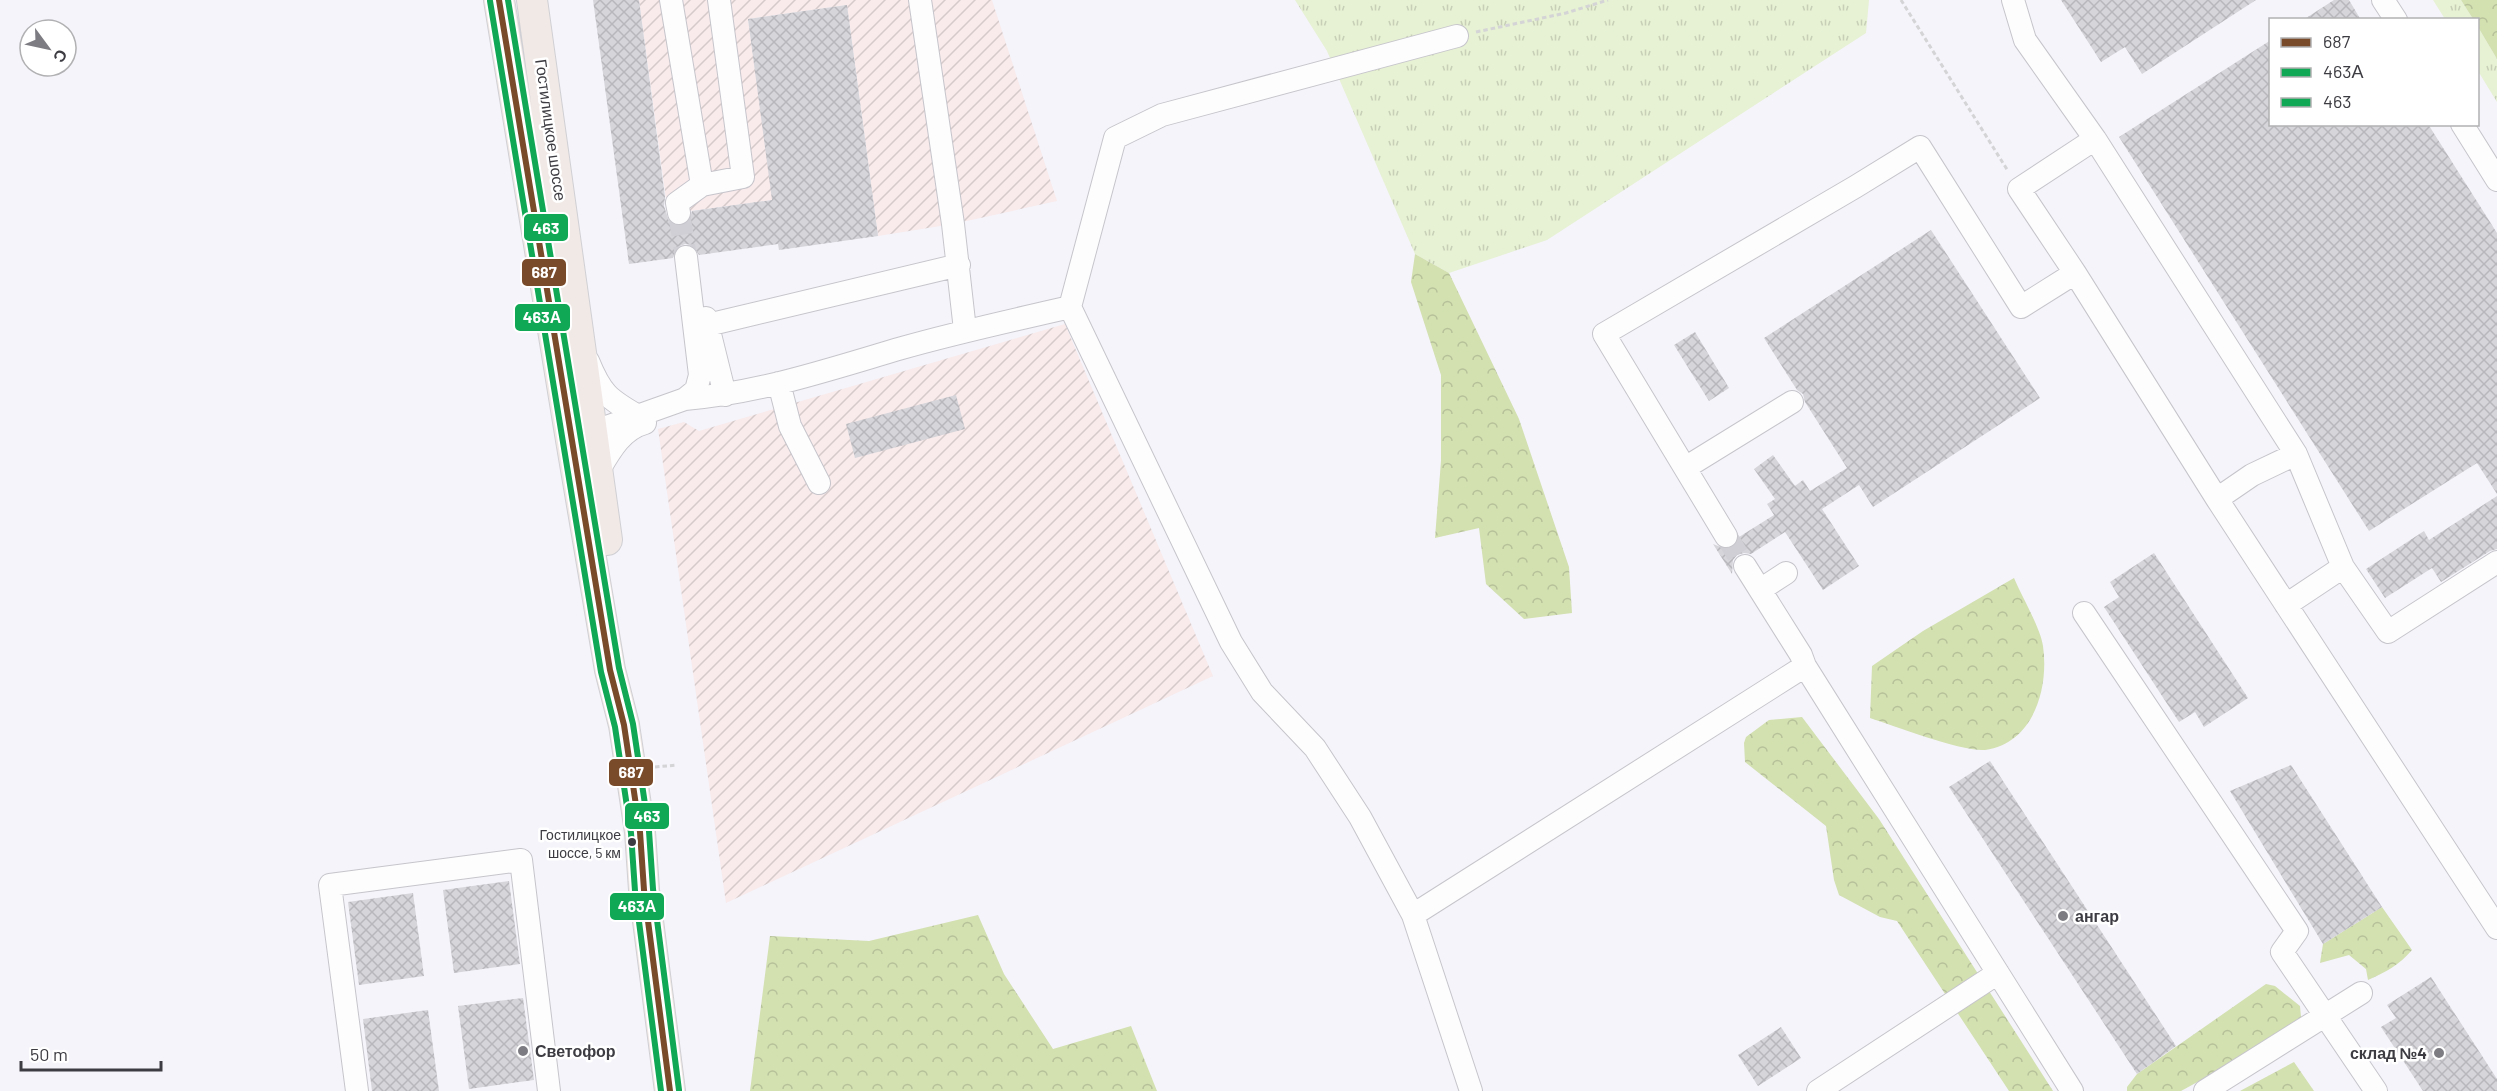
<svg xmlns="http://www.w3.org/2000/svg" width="2497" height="1091" font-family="Barlow,sans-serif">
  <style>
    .industrial { fill: url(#industrial-furrows) }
    .grass { fill: url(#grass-tufts) }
    .forest { fill: url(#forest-crowns) }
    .building { fill: url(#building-cross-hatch) }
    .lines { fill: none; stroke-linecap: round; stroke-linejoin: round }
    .minor-tunnel { stroke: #cfcfd5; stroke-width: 22; stroke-dasharray: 22 11; stroke-linecap: butt }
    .minor-casing { stroke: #c6c5cb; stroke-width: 24 }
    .major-casing { stroke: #d0d0d4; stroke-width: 32 }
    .path { stroke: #d4d4d6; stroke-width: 3; stroke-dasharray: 4.5 3; stroke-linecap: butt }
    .minor { stroke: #fdfdfe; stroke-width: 22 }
    .major { stroke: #f1e9e6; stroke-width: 30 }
    .bus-1-casing { stroke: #fff; stroke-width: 10 }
    .bus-2-casing { stroke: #fff; stroke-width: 10 }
    .bus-3-casing { stroke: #fff; stroke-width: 10 }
    .bus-1 { stroke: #7a4b2a; stroke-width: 6 }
    .bus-2 { stroke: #10a855; stroke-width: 6 }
    .bus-3 { stroke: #10a855; stroke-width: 6 }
    .bus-dot { fill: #3d3c42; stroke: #fff; stroke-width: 2 }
    .poi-dot { fill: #7d7c82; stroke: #fff; stroke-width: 2 }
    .labels { text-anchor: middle; stroke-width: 5; stroke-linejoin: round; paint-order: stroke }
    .bus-label { font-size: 14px; fill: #3d3c42; stroke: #fff; text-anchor: end }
    .street-label { font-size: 16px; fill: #3d3c42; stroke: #fff }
    .poi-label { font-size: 16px; font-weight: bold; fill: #3d3c42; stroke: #fff; text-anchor: start }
    .line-badge { stroke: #fff; stroke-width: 2 }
    .badge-label { font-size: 16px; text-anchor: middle; font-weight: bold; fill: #fff }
  </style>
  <defs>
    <pattern id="industrial-furrows" width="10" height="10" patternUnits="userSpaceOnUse" patternTransform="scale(1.5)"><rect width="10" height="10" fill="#f9eaeb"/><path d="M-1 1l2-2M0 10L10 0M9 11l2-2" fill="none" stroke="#d6cacb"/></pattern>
    <pattern id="grass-tufts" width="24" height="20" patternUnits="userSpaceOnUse" patternTransform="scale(1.5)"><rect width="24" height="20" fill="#e7f1d3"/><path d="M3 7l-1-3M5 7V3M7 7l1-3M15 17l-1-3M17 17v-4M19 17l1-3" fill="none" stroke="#c7d0b6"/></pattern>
    <pattern id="forest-crowns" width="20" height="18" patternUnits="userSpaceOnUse" patternTransform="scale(1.5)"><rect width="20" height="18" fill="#d3e0b0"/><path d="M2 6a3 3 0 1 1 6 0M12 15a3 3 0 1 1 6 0" fill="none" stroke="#b6c199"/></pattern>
    <pattern id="building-cross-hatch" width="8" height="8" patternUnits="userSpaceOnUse" patternTransform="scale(1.5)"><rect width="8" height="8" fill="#d5d5da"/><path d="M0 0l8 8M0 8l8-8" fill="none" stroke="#b8b8bc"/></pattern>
  </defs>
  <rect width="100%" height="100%" fill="#f4f4fa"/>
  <!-- industrial -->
  <path class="industrial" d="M639,0H992L1057,201L953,224L878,236L847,5L748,19L773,200L668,214Z
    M1065,324L1213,676L726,903L658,429L684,422L699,431Z"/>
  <!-- grass -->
  <path class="grass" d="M1295,0H1869L1866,33L1547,240L1449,273L1415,254L1327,51Z
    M2433,0H2461L2473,19H2445Z
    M2478,27L2497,59V102L2478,71Z"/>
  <!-- forest -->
  <path class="forest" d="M2461,0H2497V59L2478,27V20L2473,19Z
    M1415,254L1449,273L1519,419L1569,567L1572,613L1524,619L1486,584L1479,528L1435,538L1441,461V375L1411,282Z
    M2014,578C2021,595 2041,629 2043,646C2049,688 2034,743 1985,750C1963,752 1894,726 1870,718L1872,666L1923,631Z
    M1802,717L1879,819L2053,1091H2009L1897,921L1880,917L1839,895L1834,880L1826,826L1745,762L1744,743L1746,737L1769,720Z
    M2382,907L2412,950C2399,965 2386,972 2368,980L2366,969L2349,955L2320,963L2323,944Z
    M978,915L1004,974L1053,1049L1131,1026L1157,1091H750L770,936L869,941Z
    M2266,984L2275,986L2300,1006L2301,1017L2278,1038L2181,1091H2127V1087L2137,1074Z
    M2294,1062L2314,1091H2240Z"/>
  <!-- building -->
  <path class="building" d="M593,0H639L665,197L664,206L669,221L674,226H681L688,223L692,211L772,200L748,19L847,5L878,236L779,250L778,244L699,255L692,245L685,244L678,247L673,258L629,264Z
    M2061,0H2256L2142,74L2125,47L2101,62Z
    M2334,0H2349L2361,20H2303Z
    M2271,40V124H2428L2497,233V494L2477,463L2369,531L2119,137Z
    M1931,230L2040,398L1873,507L1859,485L1822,509L1859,566L1823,590L1785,532L1751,554L1744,553L1737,555L1733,560L1732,574L1713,544L1726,549L1732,548L1737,543L1739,537L1774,515L1767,504L1775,499L1754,469L1773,455L1795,486L1803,480L1810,491L1847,468L1805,402L1803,394L1797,390L1764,338Z
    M1695,332L1729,388L1709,401L1674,345Z
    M956,395L965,429L855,458L846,424Z
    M2497,496V549L2490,551L2441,582L2432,568L2385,598L2366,569L2424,531L2429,540Z
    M2154,553L2248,698L2204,727L2195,712L2179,722L2104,607L2119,597L2110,582Z
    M1990,761L2176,1046L2137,1074L1949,787Z
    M2291,765L2382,907L2323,944L2230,791Z
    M509,881L520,964L454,973L443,890Z
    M413,893L424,976L359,985L348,902Z
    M2431,977L2497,1079V1091H2423L2381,1027L2396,1018L2387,1005Z
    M523,998L534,1080L469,1089L458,1006Z
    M428,1010L439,1091H372L363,1019Z
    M1781,1027L1801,1058L1758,1086L1738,1055Z"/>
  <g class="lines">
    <!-- minor-tunnel -->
    <path class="minor-tunnel" d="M679,213L686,257
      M1726,536L1745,566"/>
    <!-- minor casing -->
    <g class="minor-casing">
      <path id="minor" d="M671,0L702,185
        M920,0L953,224L965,330
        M2013,0L2025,40L2095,139L2296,454L2343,567L2286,605
        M2383,0L2396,20
        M1457,36L1162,115L1115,138L1070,307L1231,642L1262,692L1315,748L1360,817L1413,915L1471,1091
        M2462,124L2497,180
        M2095,139L2019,189L2075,273L2217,499L2497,928
        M679,213L677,203L702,185L743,177L719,0
        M706,318L725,395
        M695,328L959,265
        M588,361C601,393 608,399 638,416
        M779,383L790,426L819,483
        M685,399C760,393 830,369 902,348C958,332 1014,320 1070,307
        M578,437L685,399L696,390L700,375L686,257
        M1685,468L1792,402
        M599,470C610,451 622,429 645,423
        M2217,499L2252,475L2296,454
        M1726,536L1604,334L1855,187L1920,147L2021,307L2075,273
        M1745,566L1801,655L1805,666L2072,1091
        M2343,567L2388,632L2497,562
        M1760,590L1786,573
        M2084,613L2297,931L2282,952L2376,1091
        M1413,915L1805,666
        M357,1091L330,885L521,860L549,1091
        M1818,1091L1998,973
        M2205,1091L2361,993"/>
    </g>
    <!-- major casing -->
    <g class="major-casing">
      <path id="major" d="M499,0L571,440L610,670L624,725L640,832L644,890L670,1091
        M532,0L607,540"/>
    </g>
    <!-- path -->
    <path class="path" d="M1901,0L2008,171
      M1476,32L1566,13L1608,0
      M655,767L677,765"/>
    <!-- minor -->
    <use href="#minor" class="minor"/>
    <!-- major -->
    <use href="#major" class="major"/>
    <!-- bus-1 casing -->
    <g class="bus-1-casing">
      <path id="bus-1" d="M499,0L610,670L624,725L640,832L644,890L670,1091"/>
    </g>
    <!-- bus-2 casing -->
    <g class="bus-2-casing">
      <path id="bus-2" d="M490,1L601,672L615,727L631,833L635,891L661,1091"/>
    </g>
    <!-- bus-3 casing -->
    <g class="bus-3-casing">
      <path id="bus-3" d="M508,0L619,668L633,724L649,831L653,889L679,1090"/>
    </g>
    <!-- bus-1 -->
    <use href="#bus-1" class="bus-1"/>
    <!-- bus-2 -->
    <use href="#bus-2" class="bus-2"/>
    <!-- bus-3 -->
    <use href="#bus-3" class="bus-3"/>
  </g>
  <!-- markers -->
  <circle class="bus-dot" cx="632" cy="842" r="5"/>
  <g class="poi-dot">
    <circle cx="2063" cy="916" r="6"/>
    <circle cx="523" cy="1051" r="6"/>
    <circle cx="2439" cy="1053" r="6"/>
  </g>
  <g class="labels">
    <!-- bus labels -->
    <g class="bus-label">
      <text x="621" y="840">Гостилицкое<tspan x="621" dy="18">шоссе, 5 км</tspan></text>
    </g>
    <!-- street labels -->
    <g class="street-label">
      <text transform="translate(551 130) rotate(82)" y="6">Гостилицкое шоссе</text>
    </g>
    <!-- poi labels -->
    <g class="poi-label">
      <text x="2075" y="922">ангар</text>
      <text x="535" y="1057">Светофор</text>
      <text x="2427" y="1059" text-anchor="end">склад №4</text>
    </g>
  </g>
  <g class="line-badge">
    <rect x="523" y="213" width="46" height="29" rx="6" fill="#10a855"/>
    <rect x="521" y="258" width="46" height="29" rx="6" fill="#7a4b2a"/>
    <rect x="514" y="303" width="57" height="29" rx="6" fill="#10a855"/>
    <rect x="608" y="758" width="46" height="29" rx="6" fill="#7a4b2a"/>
    <rect x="624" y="802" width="46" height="28" rx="6" fill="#10a855"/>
    <rect x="609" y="892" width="56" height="29" rx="6" fill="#10a855"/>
  </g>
  <g class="badge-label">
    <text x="546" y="234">463</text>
    <text x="544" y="278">687</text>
    <text x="542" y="323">463А</text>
    <text x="631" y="778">687</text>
    <text x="647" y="822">463</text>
    <text x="637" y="912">463А</text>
  </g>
  <!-- legend -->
  <rect x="2269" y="18" width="210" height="108" fill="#ffffff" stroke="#b1b1b3" stroke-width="1.5"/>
  <rect x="2281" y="38" width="30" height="9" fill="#7a4b2a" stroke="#b1b1b3" stroke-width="1.5"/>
  <text x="2323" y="48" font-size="18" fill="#3d3c42">687</text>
  <rect x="2281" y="68" width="30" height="9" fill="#10a855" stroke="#b1b1b3" stroke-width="1.5"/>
  <text x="2323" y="78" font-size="18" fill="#3d3c42">463А</text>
  <rect x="2281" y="98" width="30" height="9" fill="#10a855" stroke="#b1b1b3" stroke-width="1.5"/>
  <text x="2323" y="108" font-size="18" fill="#3d3c42">463</text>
  <!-- north arrow -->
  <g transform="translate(48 48) rotate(123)"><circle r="28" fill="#ffffff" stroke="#b1b1b3" stroke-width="1.5"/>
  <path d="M0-4.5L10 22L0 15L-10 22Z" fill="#7d7c82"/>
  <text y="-9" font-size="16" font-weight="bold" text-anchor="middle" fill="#3d3c42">С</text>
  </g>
  <!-- scale -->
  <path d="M21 1061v9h140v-9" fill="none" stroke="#3d3c42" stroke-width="3"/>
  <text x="30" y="1061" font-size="18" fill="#3d3c42" stroke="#ffffff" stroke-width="4.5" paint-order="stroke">50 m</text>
</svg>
